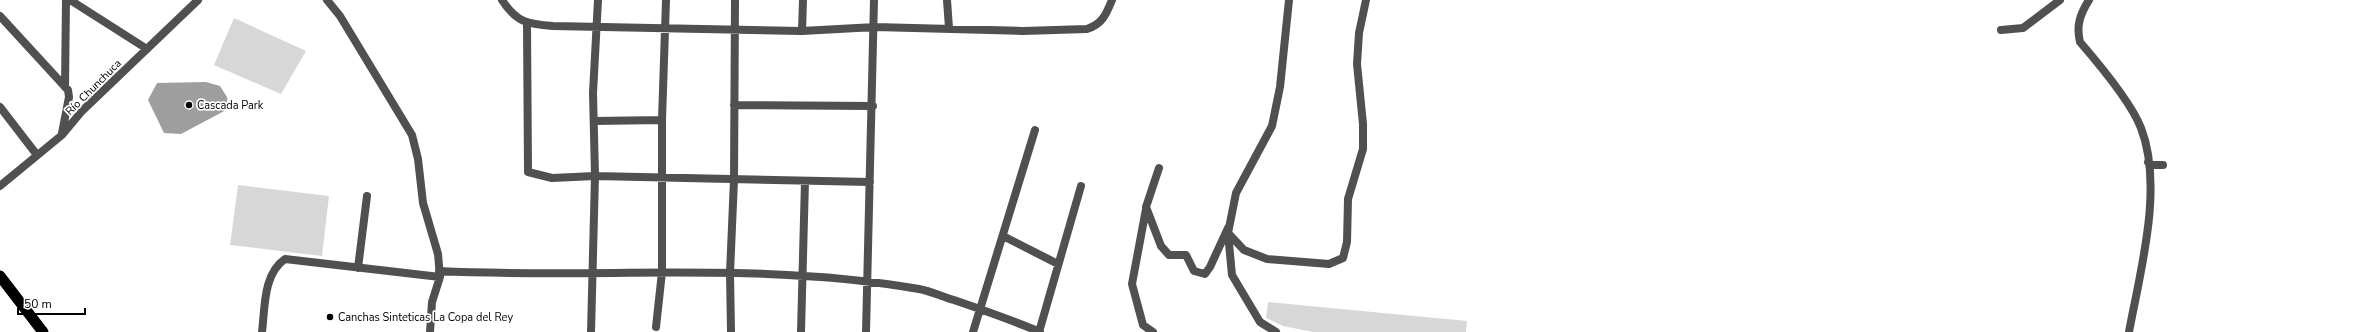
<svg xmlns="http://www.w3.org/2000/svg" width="2372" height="332" font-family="'Nunito Sans',sans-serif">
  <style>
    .green { fill: #d7d7d7 }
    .water { fill: #9e9e9e }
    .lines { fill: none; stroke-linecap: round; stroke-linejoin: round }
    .minor { stroke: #505050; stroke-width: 8 }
    .trunk { stroke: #000; stroke-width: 11 }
    .poi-dot { fill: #000; stroke: #fff; stroke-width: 1.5 }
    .labels { text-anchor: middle; stroke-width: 3.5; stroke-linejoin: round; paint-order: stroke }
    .street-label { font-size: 11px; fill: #000; stroke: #fff }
    .poi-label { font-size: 11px; fill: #000; stroke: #fff; text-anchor: start }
  </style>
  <rect width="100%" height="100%" fill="#fff"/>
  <!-- green -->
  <path class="green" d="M234,18L306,51L281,94L214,65Z
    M238,185L329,196L322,256L230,245Z
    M1268,302L1467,321L1466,332H1313L1283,326L1266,318Z"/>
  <!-- water -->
  <path class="water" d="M206,82L220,86L227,97L228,109L181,134L164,133L148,100L157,83Z"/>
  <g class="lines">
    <!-- minor -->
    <path class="minor" d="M70,0L147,49
      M327,0L340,16L412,135L418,159L423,203L438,254L440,277L432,302L430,332
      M502,0C517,23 528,24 553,26L802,31L875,27L1023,31L1087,29C1102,24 1106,15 1112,0
      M947,0L949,28
      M2089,0C2080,14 2076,26 2080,42C2099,64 2131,102 2141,128C2164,187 2140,272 2129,332
      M0,16L68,90L69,97L62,133
      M527,24L528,172L552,178L595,176L870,182
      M2001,30L2023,28L2060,0
      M802,31L803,0
      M65,87L66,0
      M734,105L873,106
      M0,107L37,155
      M595,121L662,120
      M2148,162L2153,165H2163
      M1159,168L1146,207L1161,246L1169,255H1186L1194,271L1205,274L1210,267L1228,228
      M0,186L62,135L82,111L198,0
      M1146,209L1132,284L1143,325L1153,332
      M1228,233L1244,250L1267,259L1329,264L1343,258L1347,242L1348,199L1363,149V124L1357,64L1359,33L1366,0
      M1003,236L1058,264
      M358,268L367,196
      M439,271C599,279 761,261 919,289C931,291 943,297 954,300C983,310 1012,320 1040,332
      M656,327L662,272V120L666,0
      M262,332C265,308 263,274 285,259L440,277
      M591,332L595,176L593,93L598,0
      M731,332L730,273L734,180L735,0
      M801,332L805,181
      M866,332L874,0
      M973,332L1035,130
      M1039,332L1081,186
      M1276,332L1260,322L1232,275L1228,233L1236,193L1272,126L1280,87L1289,0"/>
    <!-- trunk -->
    <path class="trunk" d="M0,276L43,332"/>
  </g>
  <!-- markers -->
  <g class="poi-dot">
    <circle cx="189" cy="105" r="4"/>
    <circle cx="330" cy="317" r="4"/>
  </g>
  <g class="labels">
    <!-- street labels -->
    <g class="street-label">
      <text transform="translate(93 87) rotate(-45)" y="4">Río Chunchuca</text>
    </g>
    <!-- poi labels -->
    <g class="poi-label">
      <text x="197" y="109">Cascada Park</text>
      <text x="338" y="321">Canchas Sinteticas La Copa del Rey</text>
    </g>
  </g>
  <!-- scale -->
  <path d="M18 308v6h67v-6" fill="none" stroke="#000000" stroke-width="2"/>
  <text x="24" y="308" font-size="12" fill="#000000" stroke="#ffffff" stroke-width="3" paint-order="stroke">50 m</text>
</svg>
